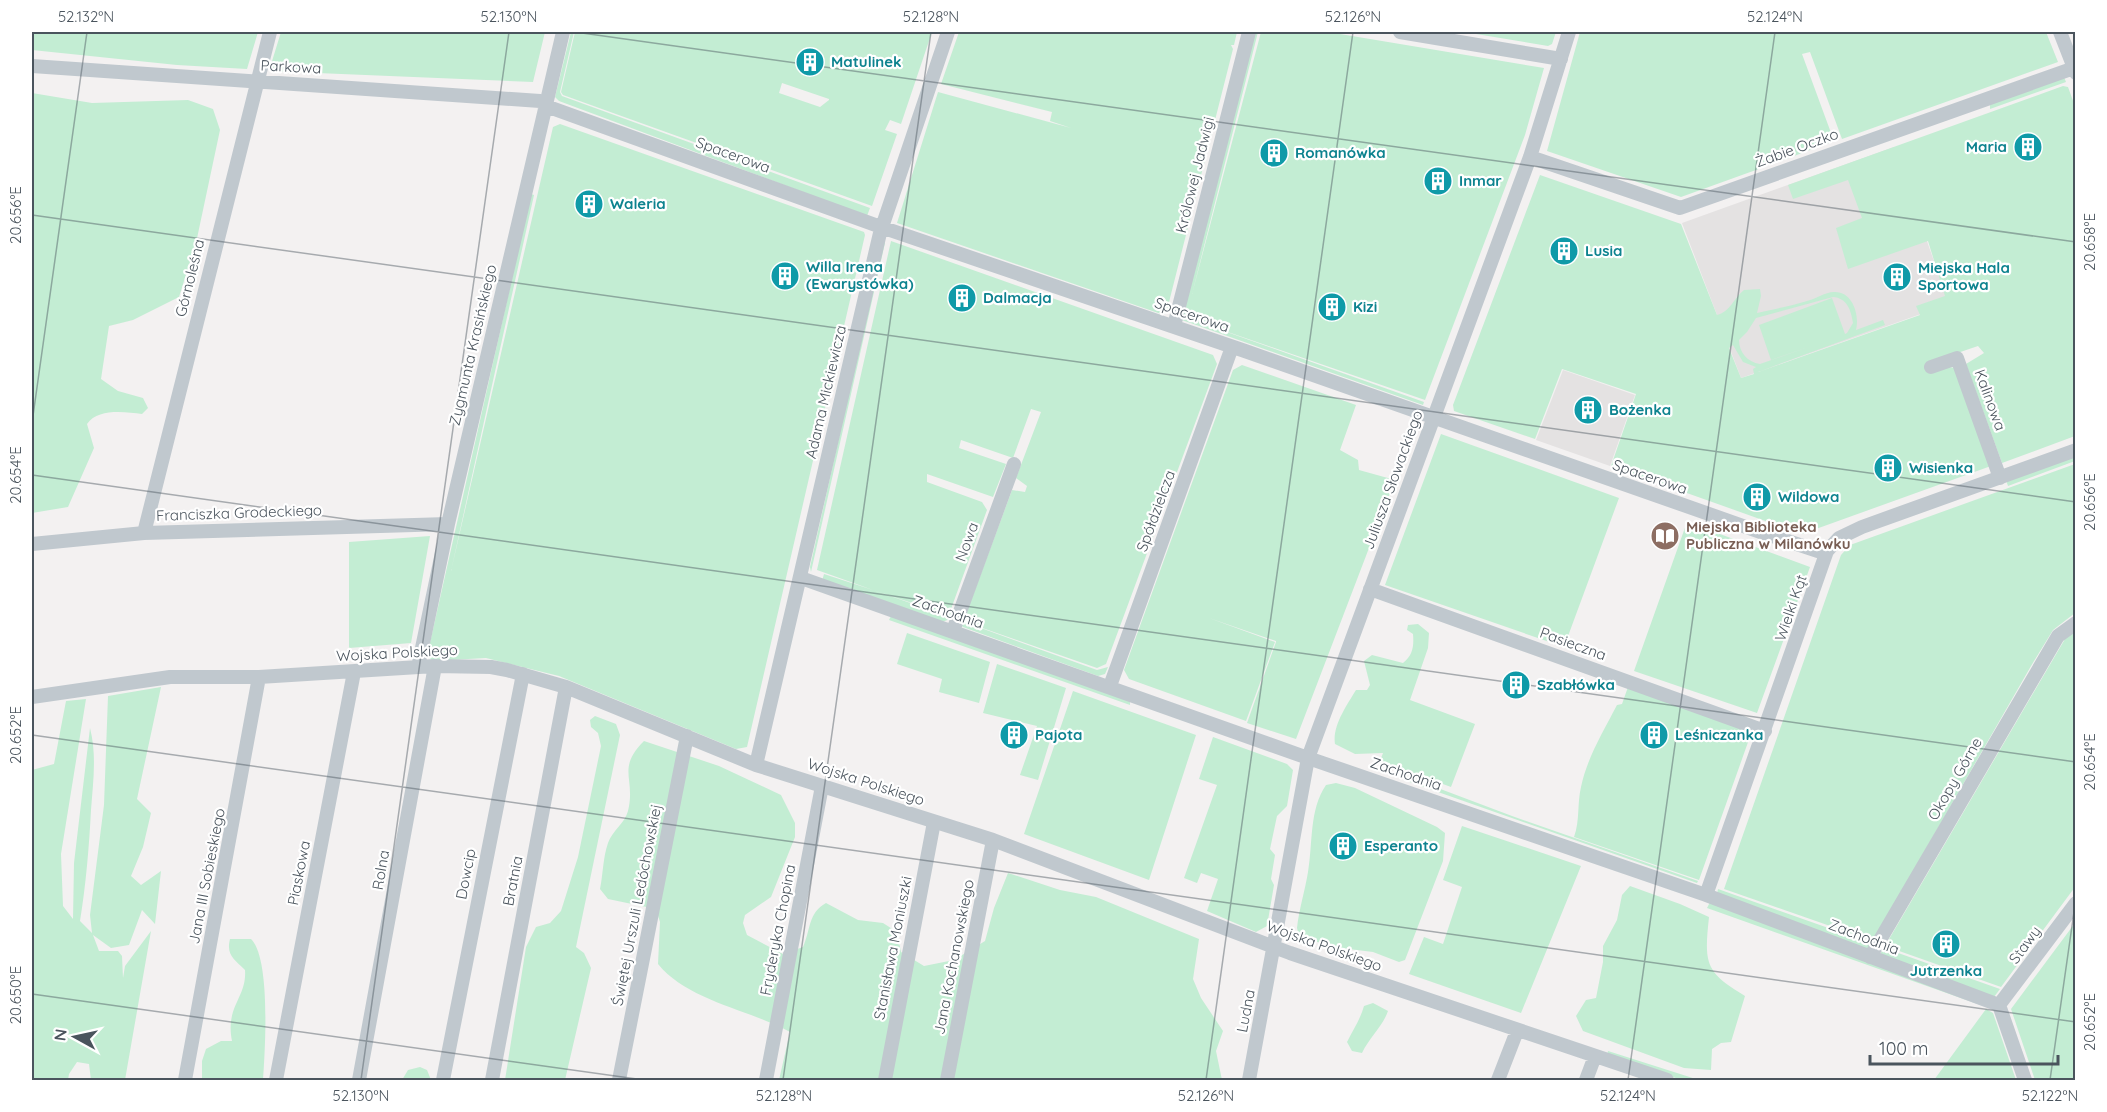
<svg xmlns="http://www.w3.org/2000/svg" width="2107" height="1112" font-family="Quicksand,sans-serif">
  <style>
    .education { fill: #e4e2e2 }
    .green { fill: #c3edd3; fill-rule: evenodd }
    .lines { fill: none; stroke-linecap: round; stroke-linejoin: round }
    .street { stroke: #c0c8ce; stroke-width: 14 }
    .ticks { fill: none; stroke: #4a545d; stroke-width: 1.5; stroke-opacity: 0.45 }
    .labels { text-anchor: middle; stroke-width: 4.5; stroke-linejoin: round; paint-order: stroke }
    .culture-label { font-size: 15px; font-weight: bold; fill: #0d838f; stroke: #fff; text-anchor: start }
    .street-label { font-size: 15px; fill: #4a545d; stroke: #fff }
    .education-label { font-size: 15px; font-weight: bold; fill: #785e54; stroke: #fff; text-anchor: start }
    .neatline { fill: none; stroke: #4a545d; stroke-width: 2 }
    .ticks-label { font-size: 15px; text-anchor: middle; fill: #4a545d }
  </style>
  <rect width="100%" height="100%" fill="#f3f1f1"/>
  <!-- education -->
  <path class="education" d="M1894,147L1949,304L1741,378L1682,223Z
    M1563,370L1635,395L1610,466L1536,440Z"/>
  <!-- green -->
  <path class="green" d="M32,32H258L247,69L177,65L32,50Z
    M281,32H545L533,82L269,71Z
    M571,32H574L560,92L562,96L870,208L867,216L559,101L555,97Z
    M575,32H932L901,124L890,120L885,130L897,134L872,206L563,95L561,92ZM782,83L829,99V100L820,107L779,93Z
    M959,32H1237L1234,45H1231L1233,49L1167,310H1165L1164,315L897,223L938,92L1071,128L1050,121L1052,112L941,84Z
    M1254,32H1258L1192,294L1261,32H1328L1544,68L1525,135L1425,400L1193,320L1424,402L1423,405L1182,320Z
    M1464,32H1556L1552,44L1548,46Z
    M1580,32H2046L2058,62L1842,139L1810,52L1802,54L1834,141L1775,163L1773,159L1766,162L1767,166L1681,197L1547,151Z
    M2064,77L2066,82L1990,109V104Z
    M2063,86L2068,87L2076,109L2075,436L2002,463L1966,364L1984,353L1978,346L1928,363L1955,368L1991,466L1802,534L1611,466L1636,394L1562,369L1535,439L1454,411L1453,405L1540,175L1681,224L1717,315C1731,311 1733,299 1744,290L1760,289L1761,296L1757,313C1774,309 1791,306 1807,301C1816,299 1825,292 1834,292C1852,291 1860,314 1856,330L1883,320L1885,325L1758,372L1920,315L1916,306L1945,296L1928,241L1848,269L1836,228L1862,218L1848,180L1793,199L1788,185ZM1833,297C1847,298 1851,310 1853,323L1847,333L1845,334L1832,298L1759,325L1771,360L1811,346L1760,364C1747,362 1739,352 1739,340L1747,332L1756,318ZM1733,345L1743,362L1756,367L1753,369L1754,374L1741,378L1729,348Z
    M32,93L92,103L188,100L213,109L220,130L196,243L179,297L133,320L109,326L101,379L118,391L143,398L148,408L142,414C125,412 98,408 87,424L94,448L68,507L32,513Z
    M560,124L864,232L865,235L747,747L736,749L559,676L486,658L433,661L427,656L531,194L534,195L451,571L553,127Z
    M891,241L1213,355L1217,364L1106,664L1097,668L971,624L966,614L1012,490L1025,492L1027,486L1016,478L1041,412L1031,409L1013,458L961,440L959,448L1006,464L993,497L927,474V482L982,502L987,510L951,609L942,613L873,590L942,614L952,610L950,619L942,622L822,581L824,574L873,590L817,570Z
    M883,242L885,243L811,572L810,567Z
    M1242,365L1356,405L1340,450L1358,460L1359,470L1395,480L1296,739L1247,723L1276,642V641L1209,618L1275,642L1246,721L1129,679L1124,670L1233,370Z
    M1441,434L1619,498L1564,647L1385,585Z
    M2075,455V461L2008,486L2006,480Z
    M2075,464V613L2053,630L2031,666L1873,941L1724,889L1841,555L1850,545Z
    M1687,522L1810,567L1757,713L1634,671Z
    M430,536L411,643L349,648V542Z
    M965,615L970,624L1097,670L1108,667L1105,674L1098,676L963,627L961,625Z
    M891,616L1130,700V705L889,620Z
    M1418,624L1429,633L1428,648L1410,700L1475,724L1451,787L1380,761L1383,753L1355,754L1335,744C1332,726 1347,705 1356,690H1367L1370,685L1364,661L1372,655L1403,663C1413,655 1414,646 1413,634L1407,630L1408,625Z
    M2075,631V887L2001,987L1885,946L2065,639Z
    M907,633L990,662L979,703L939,692L942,679L897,664Z
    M997,664L1066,688L1038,780L1020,775L1037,726L983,713Z
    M161,687L137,799L151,813L143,847L131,876L141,885L161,871L155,924L142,910L129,945L111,948L93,935L99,951H118L122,956L123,978L125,966L151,931L125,1080H91L89,1064L77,1062L69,1074L68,1080H32V770L54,764L66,701L86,699L61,854L63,906L73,919L74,863L90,728C97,755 93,783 91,810C89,848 86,884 80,921L92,933L90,915L104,805L108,696Z
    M1628,687L1752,731L1699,880L1574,837C1580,820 1577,804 1581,787C1587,758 1603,732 1617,705L1622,704Z
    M1073,691L1196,735L1149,880L1024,834Z
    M595,716L616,724L620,735L576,947L584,953L591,968L565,1080H505L526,947L536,927L550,923L561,911L578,857L601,746L598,733L591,727L590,720Z
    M1213,737L1287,764L1293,770L1287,806L1277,816L1270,849L1275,855L1271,879L1274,885L1267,926L1256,932L1207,911L1218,879L1201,873L1197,883L1184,878L1217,785L1199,779Z
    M644,741L719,766L781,795L795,823V837L771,897L745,915L743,923L747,935L783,954L803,947C811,929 808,913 826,903L858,920L883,923L897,932L901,952L924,966L954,960L985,941L994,908L1008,873L1060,890L1096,897L1199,939L1193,979L1201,998L1223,1031L1216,1051L1222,1080H779L790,1032C748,1009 688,1001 658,964L660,922L656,909L608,899L600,889C603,874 603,857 608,843C612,831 625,823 628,811C636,778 616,769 644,741Z
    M1406,776L1512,816L1698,881L1697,883L1404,780Z
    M1336,783L1355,788L1437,827L1445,833L1443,861L1405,960L1399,962L1373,952L1333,947L1299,936L1297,928C1299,909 1305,891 1308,872C1313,843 1309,810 1326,785Z
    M1462,826L1581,866L1521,1013L1409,974L1424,937L1443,944L1462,887L1443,880Z
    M1630,886L1680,904L1709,917C1704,964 1705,972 1745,996L1731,1042L1721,1043L1712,1049L1711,1070L1684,1068L1583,1031L1576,1016L1586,1000L1596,998L1603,962V946L1617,920L1622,895Z
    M1718,889L1871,943L1868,950L1717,894Z
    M1710,902L1986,1007L1707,908Z
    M2075,923V1080H2035L2011,1009Z
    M230,939H251C271,959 265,1051 263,1080H202V1061L206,1049L221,1041H232C225,1006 247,998 245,970C234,959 226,955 230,939Z
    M1884,948L2000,989L1994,997L1880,954Z
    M1373,1003L1388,1011C1383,1026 1369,1038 1362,1053L1352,1051L1347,1042C1353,1030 1360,1020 1364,1006Z
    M1986,1009L1993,1013L2016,1080H1934Z
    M1608,1051L1699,1080H1682L1607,1056Z
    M420,1067L427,1070L431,1080H402L408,1070Z"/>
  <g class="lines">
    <!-- street -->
    <path class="street" d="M1400,32L1561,59
      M2060,32L2076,73
      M32,66L540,101L546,106L881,227L1245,351L1763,533L1818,551H1827
      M1530,157L1680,208L2074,68
      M1174,326L1249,32
      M1931,367L1957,358L2000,478
      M144,533L270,32
      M32,544L144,533L448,524
      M801,578L1308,758L1706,895L1999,1005
      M1370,589L1765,731
      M953,631L1014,464
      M418,667L448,524L563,32
      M1110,686L1232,347
      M32,697L170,677H259L435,666L491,667L507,670L566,687L756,765L993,840L1290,953L1667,1080
      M756,765L880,233L948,32
      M1706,895L1827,551L1839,538L1862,527L2076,450
      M1870,957L2058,636L2076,623
      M1999,1005L2076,903
      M1999,1005L2025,1080
      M185,1080L259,677
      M276,1080L354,672
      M359,1080L435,666
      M443,1080L523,674
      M492,1080L566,687
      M619,1080L687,736
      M766,1080L822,786
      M885,1080L934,822
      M947,1080L993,840
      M1249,1080L1308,758L1530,157L1569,32
      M1498,1080L1517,1031
      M1586,1080L1595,1056"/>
  </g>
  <!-- ticks -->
  <path class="ticks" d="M575,32L2076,242M32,215L2076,502M32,423L87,32M32,475L2076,762M32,735L2076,1022M32,994L644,1080M361,1080L509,32M783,1080L931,32M1206,1080L1353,32M1628,1080L1775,32M2050,1080L2076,898"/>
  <!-- icons -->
  <defs>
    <g id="building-disc" transform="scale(1.5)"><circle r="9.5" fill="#0f9aa8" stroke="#fff"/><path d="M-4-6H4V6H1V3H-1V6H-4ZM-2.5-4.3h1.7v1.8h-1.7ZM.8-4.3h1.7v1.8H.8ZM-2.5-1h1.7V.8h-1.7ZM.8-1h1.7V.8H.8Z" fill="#fff"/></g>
    <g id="library-disc" transform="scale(1.5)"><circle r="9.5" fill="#8d6e63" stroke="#fff"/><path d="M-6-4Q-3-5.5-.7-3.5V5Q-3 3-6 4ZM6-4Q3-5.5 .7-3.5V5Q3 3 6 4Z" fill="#fff"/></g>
  </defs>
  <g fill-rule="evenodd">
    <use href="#building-disc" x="810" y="62"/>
    <use href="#building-disc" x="2028" y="147"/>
    <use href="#building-disc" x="1274" y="153"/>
    <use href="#building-disc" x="1438" y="181"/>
    <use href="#building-disc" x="589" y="204"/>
    <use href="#building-disc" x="1564" y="251"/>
    <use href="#building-disc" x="785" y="276"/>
    <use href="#building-disc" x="1897" y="277"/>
    <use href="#building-disc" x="962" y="298"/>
    <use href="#building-disc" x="1332" y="307"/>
    <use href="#building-disc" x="1588" y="410"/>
    <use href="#building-disc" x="1888" y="468"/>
    <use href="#building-disc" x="1757" y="497"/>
    <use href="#library-disc" x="1665" y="536"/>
    <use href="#building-disc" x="1516" y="685"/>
    <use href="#building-disc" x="1014" y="735"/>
    <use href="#building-disc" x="1654" y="735"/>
    <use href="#building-disc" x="1343" y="846"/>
    <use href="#building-disc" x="1946" y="944"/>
  </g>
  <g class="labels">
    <!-- culture labels -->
    <g class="culture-label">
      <text x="831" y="67">Matulinek</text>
      <text x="2007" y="152" text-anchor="end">Maria</text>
      <text x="1295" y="158">Romanówka</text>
      <text x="1459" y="186">Inmar</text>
      <text x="610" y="209">Waleria</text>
      <text x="1585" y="256">Lusia</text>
      <text x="806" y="272">Willa Irena<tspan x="806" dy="17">(Ewarystówka)</tspan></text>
      <text x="1918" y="273">Miejska Hala<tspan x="1918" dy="17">Sportowa</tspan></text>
      <text x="983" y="303">Dalmacja</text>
      <text x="1353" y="312">Kizi</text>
      <text x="1609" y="415">Bożenka</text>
      <text x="1909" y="473">Wisienka</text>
      <text x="1778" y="502">Wildowa</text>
      <text x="1537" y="690">Szabłówka</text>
      <text x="1035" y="740">Pajota</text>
      <text x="1675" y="740">Leśniczanka</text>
      <text x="1364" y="851">Esperanto</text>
      <text x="1946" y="976" text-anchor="middle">Jutrzenka</text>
    </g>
    <!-- street labels -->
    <g class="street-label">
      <text transform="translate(291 67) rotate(3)" y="5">Parkowa</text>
      <text transform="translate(1797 148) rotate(-20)" y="5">Żabie Oczko</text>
      <text transform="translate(733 155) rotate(20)" y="5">Spacerowa</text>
      <text transform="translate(1195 175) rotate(-76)" y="5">Królowej Jadwigi</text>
      <text transform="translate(190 278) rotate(-76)" y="5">Górnoleśna</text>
      <text transform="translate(1192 315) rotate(19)" y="5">Spacerowa</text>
      <text transform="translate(473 345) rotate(-77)" y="5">Zygmunta Krasińskiego</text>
      <text transform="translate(826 392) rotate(-77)" y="5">Adama Mickiewicza</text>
      <text transform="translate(1990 400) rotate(70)" y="5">Kalinowa</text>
      <text transform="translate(1650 477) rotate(19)" y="5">Spacerowa</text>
      <text transform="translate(1393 480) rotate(-70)" y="5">Juliusza Słowackiego</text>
      <text transform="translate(1156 511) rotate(-70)" y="5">Spółdzielcza</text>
      <text transform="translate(239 513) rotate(-2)" y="5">Franciszka Grodeckiego</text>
      <text transform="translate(967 542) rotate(-70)" y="5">Nowa</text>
      <text transform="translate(1791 608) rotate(-71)" y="5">Wielki Kąt</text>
      <text transform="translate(948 612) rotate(19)" y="5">Zachodnia</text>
      <text transform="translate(1573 644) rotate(20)" y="5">Pasieczna</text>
      <text transform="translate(397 653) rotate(-3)" y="5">Wojska Polskiego</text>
      <text transform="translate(1406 774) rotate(19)" y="5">Zachodnia</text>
      <text transform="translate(1955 779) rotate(-60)" y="5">Okopy Górne</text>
      <text transform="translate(866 782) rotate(18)" y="5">Wojska Polskiego</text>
      <text transform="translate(381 870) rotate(-80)" y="5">Rolna</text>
      <text transform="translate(299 873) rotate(-79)" y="5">Piaskowa</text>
      <text transform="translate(466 874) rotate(-79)" y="5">Dowcip</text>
      <text transform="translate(207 876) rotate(-79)" y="5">Jana III Sobieskiego</text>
      <text transform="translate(513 881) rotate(-79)" y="5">Bratnia</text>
      <text transform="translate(637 905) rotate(-79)" y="5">Świętej Urszuli Ledóchowskiej</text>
      <text transform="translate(778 930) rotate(-79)" y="5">Fryderyka Chopina</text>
      <text transform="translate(1864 937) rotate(21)" y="5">Zachodnia</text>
      <text transform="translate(2025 945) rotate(-54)" y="5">Stawy</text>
      <text transform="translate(1324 946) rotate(20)" y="5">Wojska Polskiego</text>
      <text transform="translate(893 948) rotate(-79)" y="5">Stanisława Moniuszki</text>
      <text transform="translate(954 957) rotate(-79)" y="5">Jana Kochanowskiego</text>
      <text transform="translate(1246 1011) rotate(-79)" y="5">Ludna</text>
    </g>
    <!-- education labels -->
    <g class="education-label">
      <text x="1686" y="532">Miejska Biblioteka<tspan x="1686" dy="17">Publiczna w Milanówku</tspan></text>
    </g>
  </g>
  <!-- border -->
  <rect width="2107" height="1112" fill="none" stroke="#ffffff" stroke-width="66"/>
  <!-- north arrow -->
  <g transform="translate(75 1037) rotate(278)" stroke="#ffffff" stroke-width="4.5" paint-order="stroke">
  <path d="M0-4.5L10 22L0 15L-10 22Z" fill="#4a545d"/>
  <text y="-9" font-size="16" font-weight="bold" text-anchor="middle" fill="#4a545d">N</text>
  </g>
  <!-- scale -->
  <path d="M1870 1055v9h188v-9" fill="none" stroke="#4a545d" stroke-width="3"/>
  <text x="1879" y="1055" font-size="18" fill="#4a545d" stroke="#ffffff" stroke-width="4.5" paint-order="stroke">100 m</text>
  <rect x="33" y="33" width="2041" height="1046" class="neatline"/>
  <g class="ticks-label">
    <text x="86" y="22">52.132°N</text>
    <text x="509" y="22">52.130°N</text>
    <text x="931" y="22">52.128°N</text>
    <text x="1353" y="22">52.126°N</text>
    <text x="1775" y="22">52.124°N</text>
    <text transform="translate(16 215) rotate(-90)" y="5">20.656°E</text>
    <text transform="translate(2090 242) rotate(-90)" y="5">20.658°E</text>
    <text transform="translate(16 475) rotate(-90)" y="5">20.654°E</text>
    <text transform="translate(2090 502) rotate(-90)" y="5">20.656°E</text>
    <text transform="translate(16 735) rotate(-90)" y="5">20.652°E</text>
    <text transform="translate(2090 762) rotate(-90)" y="5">20.654°E</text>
    <text transform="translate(16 995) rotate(-90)" y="5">20.650°E</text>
    <text transform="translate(2090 1022) rotate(-90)" y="5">20.652°E</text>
    <text x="361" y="1101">52.130°N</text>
    <text x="784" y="1101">52.128°N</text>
    <text x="1206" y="1101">52.126°N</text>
    <text x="1628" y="1101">52.124°N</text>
    <text x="2050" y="1101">52.122°N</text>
  </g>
</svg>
